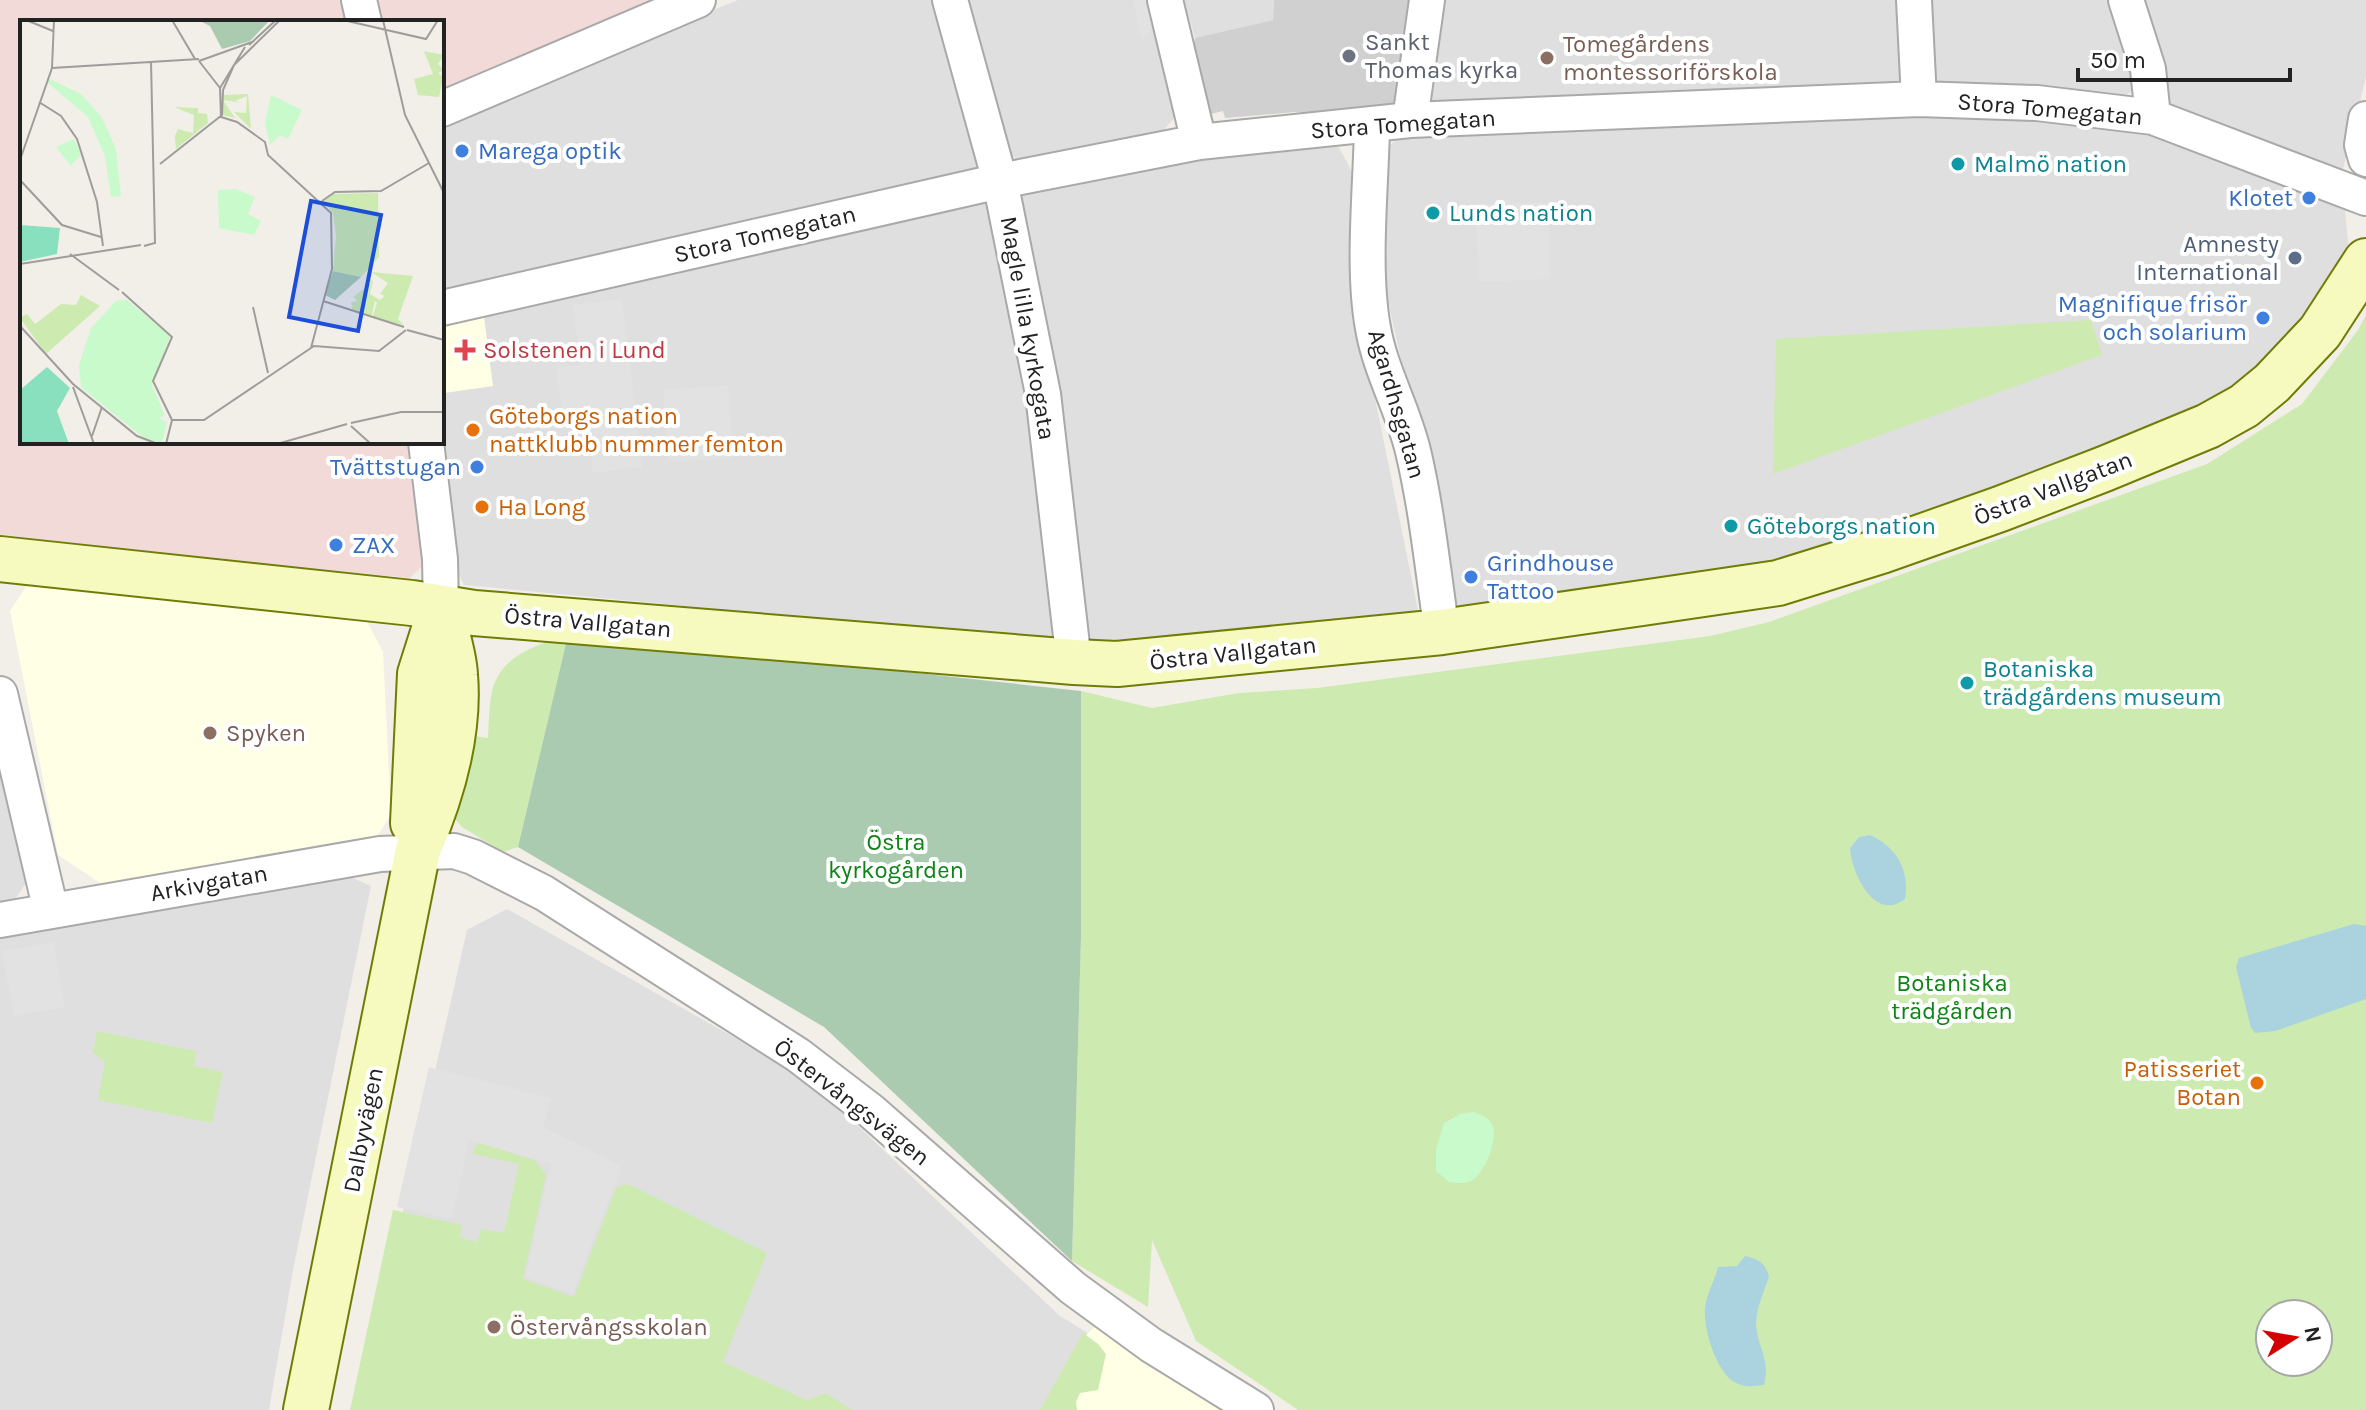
<svg xmlns="http://www.w3.org/2000/svg" width="2366" height="1410" font-family="Karla,sans-serif">
  <style>
    .residential { fill: #e0dfdf }
    .commercial { fill: #f2dad9 }
    .education { fill: #ffffe5 }
    .religious { fill: #d0d0d0 }
    .grass { fill: #cdebb0; fill-rule: evenodd }
    .cemetery { fill: #aacbaf }
    .park { fill: #c8facc }
    .parking { fill: #e2e2e2 }
    .water { fill: #aad3df }
    .lines { fill: none; stroke-linecap: round; stroke-linejoin: round }
    .street-casing { stroke: #a9a9a9; stroke-width: 38 }
    .secondary-casing { stroke: #707d05; stroke-width: 48 }
    .street { stroke: #fff; stroke-width: 34 }
    .secondary { stroke: #f7fabf; stroke-width: 44 }
    .worship-dot { fill: #6b7280; stroke: #fff; stroke-width: 3 }
    .education-dot { fill: #8d6e63; stroke: #fff; stroke-width: 3 }
    .shop-dot { fill: #3f7fe0; stroke: #fff; stroke-width: 3 }
    .culture-dot { fill: #0f9aa8; stroke: #fff; stroke-width: 3 }
    .service-dot { fill: #5c6f8a; stroke: #fff; stroke-width: 3 }
    .health-dot { fill: #e0444e; stroke: #fff; stroke-width: 3 }
    .food-dot { fill: #e8710a; stroke: #fff; stroke-width: 3 }
    .labels { text-anchor: middle; stroke-width: 8; stroke-linejoin: round; paint-order: stroke }
    .worship-label { font-size: 24px; fill: #5b616d; stroke: #fff; text-anchor: start }
    .education-label { font-size: 24px; fill: #785e54; stroke: #fff; text-anchor: start }
    .street-label { font-size: 24px; fill: #222; stroke: #fff }
    .shop-label { font-size: 24px; fill: #366cbe; stroke: #fff; text-anchor: start }
    .culture-label { font-size: 24px; fill: #0d838f; stroke: #fff; text-anchor: start }
    .service-label { font-size: 24px; fill: #4e5e75; stroke: #fff; text-anchor: end }
    .health-label { font-size: 24px; fill: #be3a42; stroke: #fff; text-anchor: start }
    .food-label { font-size: 24px; fill: #c56008; stroke: #fff; text-anchor: start }
    .park-label { font-size: 24px; fill: #0c8416; stroke: #fff }
    .inset-road { fill: none; stroke: #9f9d99; stroke-width: 2 }
    .view { fill: #1d4ed8; fill-opacity: 0.15; stroke: #1d4ed8; stroke-width: 4 }
    .inset-edge { fill: none; stroke: #222; stroke-width: 4 }
  </style>
  <rect width="100%" height="100%" fill="#f2efe9"/>
  <!-- residential -->
  <path class="residential" d="M738,0H943L982,176L442,297V119Z
    M963,0H1157L1183,107L1164,130L1022,160L998,151Z
    M1184,0H1274L1273,20L1195,38Z
    M1437,0H1904L1907,73L1892,88L1429,111Z
    M1923,0H2115L2142,81L2125,97L1935,89Z
    M2139,0H2366V77L2342,173L2181,116L2170,105Z
    M2113,115L2344,198L2349,254L2257,377L2184,419L1782,573L1470,620L1454,600L1385,287L1386,148L1405,133L1704,119Z
    M1333,136L1352,172L1354,295L1418,610L1408,627L1095,651L1083,641L1012,192L1021,182Z
    M998,198L1059,627L1050,640L464,585L450,556L442,442V313Z
    M0,758L26,883L13,902L0,904Z
    M346,875L371,886L293,1270L269,1410H0V934Z
    M507,909L808,1079L1060,1316L1214,1410H358L467,930Z"/>
  <!-- commercial -->
  <path class="commercial" d="M0,0H353L357,22H22V442H413L426,562L410,578L0,540Z
    M370,0H683L442,88V22H374Z"/>
  <!-- education -->
  <path class="education" d="M484,317L493,386L444,393L442,322Z
    M27,585L364,616L383,652L391,814L370,848L108,888L58,855L10,611Z
    M1108,1315L1252,1410H1045L1087,1334Z"/>
  <!-- religious -->
  <path class="religious" d="M1274,0H1415L1401,99L1381,109L1359,106L1353,112L1323,114L1295,112L1225,118L1223,111L1207,115L1192,56L1195,38L1273,20Z"/>
  <!-- grass -->
  <path class="grass" d="M2366,315V1410H1298L1196,1341L1152,1240L1148,1307L1072,1261L1081,936V691L1152,708L1239,693L1317,688L1710,636L1769,622L2207,464L2302,404L2358,330ZM2270,1314H2318V1362H2270Z
    M2091,320L2102,355L1773,474L1776,339Z
    M568,635L518,847L503,852L462,827L450,814L465,735L488,738C489,723 489,695 495,682C508,652 541,644 568,635Z
    M97,1031L196,1051L194,1066L223,1072L212,1123L98,1100L105,1062L93,1053Z
    M481,1143L536,1161L546,1175L523,1279L574,1297L616,1188L624,1184L632,1186L767,1253L723,1362L807,1400L826,1393L852,1410H350L393,1210L462,1225L460,1238L477,1242L481,1229L504,1233L519,1164L473,1154L475,1146Z
    M1083,1333L1098,1344L1106,1354L1098,1390L1080,1393L1076,1402L1077,1410H1040Z"/>
  <!-- cemetery -->
  <path class="cemetery" d="M568,635L1081,691V936L1072,1261L824,1027L518,847Z"/>
  <!-- park -->
  <path class="park" d="M1473,1112C1481,1115 1490,1117 1493,1127C1498,1140 1483,1179 1468,1182C1463,1184 1454,1182 1449,1182L1436,1171V1150L1444,1123L1460,1114Z"/>
  <!-- parking -->
  <path class="parking" d="M1133,0H1152L1157,21L1142,40Z
    M1548,202L1550,279L1479,282L1476,204Z
    M622,299L642,467L593,473L587,421L563,423L556,368L580,365L573,305Z
    M728,385L733,458L669,462L663,390Z
    M54,942L65,1007L14,1016L2,951Z
    M429,1067L551,1098L543,1127L622,1166L572,1294L525,1277L551,1164L469,1140L452,1219L397,1207Z"/>
  <!-- water -->
  <path class="water" d="M1870,835C1896,847 1910,869 1905,899C1875,923 1851,873 1850,848L1859,837Z
    M2354,924L2366,926V999L2275,1031L2255,1033L2251,1028L2236,967L2239,958Z
    M1745,1256C1758,1259 1766,1263 1769,1277C1764,1291 1757,1307 1756,1321C1756,1347 1771,1357 1764,1385C1754,1386 1744,1388 1734,1382C1716,1371 1703,1329 1705,1308C1706,1295 1715,1280 1718,1267L1737,1266Z"/>
  <g class="lines">
    <!-- street casing -->
    <g class="street-casing">
      <path id="street" d="M359,0L364,22
        M950,0L1000,181L1043,394L1074,662
        M1165,0L1199,142
        M1914,0L1919,99
        M2126,0L2148,69L2153,117
        M442,109L698,0
        M2366,119L2362,145L2366,159
        M1410,120L1427,0
        M1372,126C1371,188 1362,268 1373,328C1380,370 1403,409 1413,451C1427,510 1433,572 1442,632
        M442,308L1000,181L1199,142L1410,120L1919,99L2037,103L2153,117L2366,198
        M426,442L440,559L441,609
        M0,694L51,911
        M0,920L380,854L454,851L473,857L544,893L798,1055L871,1111L1073,1288L1151,1345L1256,1410"/>
    </g>
    <!-- secondary casing -->
    <g class="secondary-casing">
      <path id="secondary" d="M0,559L412,603L474,613L1074,662L1117,664L1442,632L1642,603L1778,583L1881,551L2000,509L2104,469L2208,426L2244,406L2272,383L2320,332L2366,261
        M413,823L420,674L440,611
        M306,1410L418,850C441,797 460,734 455,675C454,653 445,630 441,609"/>
    </g>
    <!-- street -->
    <use href="#street" class="street"/>
    <!-- secondary -->
    <use href="#secondary" class="secondary"/>
  </g>
  <!-- markers -->
  <circle class="worship-dot" cx="1349" cy="56" r="8"/>
  <g class="education-dot">
    <circle cx="1547" cy="58" r="8"/>
    <circle cx="210" cy="733" r="8"/>
    <circle cx="494" cy="1327" r="8"/>
  </g>
  <g class="shop-dot">
    <circle cx="462" cy="151" r="8"/>
    <circle cx="2309" cy="198" r="8"/>
    <circle cx="2263" cy="318" r="8"/>
    <circle cx="477" cy="467" r="8"/>
    <circle cx="336" cy="545" r="8"/>
    <circle cx="1471" cy="577" r="8"/>
  </g>
  <g class="culture-dot">
    <circle cx="1958" cy="164" r="8"/>
    <circle cx="1433" cy="213" r="8"/>
    <circle cx="1731" cy="526" r="8"/>
    <circle cx="1967" cy="683" r="8"/>
  </g>
  <circle class="service-dot" cx="2295" cy="258" r="8"/>
  <path class="health-dot" d="M461 338h8v8h8v8h-8v8h-8v-8h-8v-8h8z"/>
  <g class="food-dot">
    <circle cx="473" cy="430" r="8"/>
    <circle cx="482" cy="507" r="8"/>
    <circle cx="2257" cy="1083" r="8"/>
  </g>
  <g class="labels">
    <!-- worship labels -->
    <g class="worship-label">
      <text x="1365" y="50">Sankt<tspan x="1365" dy="28">Thomas kyrka</tspan></text>
    </g>
    <!-- education labels -->
    <g class="education-label">
      <text x="1563" y="52">Tomegårdens<tspan x="1563" dy="28">montessoriförskola</tspan></text>
      <text x="226" y="741">Spyken</text>
      <text x="510" y="1335">Östervångsskolan</text>
    </g>
    <!-- street labels -->
    <g class="street-label">
      <text transform="translate(2050 109) rotate(5)" y="8">Stora Tomegatan</text>
      <text transform="translate(1403 124) rotate(-4)" y="8">Stora Tomegatan</text>
      <text transform="translate(765 234) rotate(-13)" y="8">Stora Tomegatan</text>
      <text transform="translate(1028 328) rotate(80)" y="8">Magle lilla kyrkogata</text>
      <text transform="translate(1397 404) rotate(74)" y="8">Agardhsgatan</text>
      <text transform="translate(2053 488) rotate(-21)" y="8">Östra Vallgatan</text>
      <text transform="translate(588 622) rotate(5)" y="8">Östra Vallgatan</text>
      <text transform="translate(1233 653) rotate(-6)" y="8">Östra Vallgatan</text>
      <text transform="translate(209 883) rotate(-10)" y="8">Arkivgatan</text>
      <text transform="translate(852 1102) rotate(38)" y="8">Östervångsvägen</text>
      <text transform="translate(363 1130) rotate(-79)" y="8">Dalbyvägen</text>
    </g>
    <!-- shop labels -->
    <g class="shop-label">
      <text x="478" y="159">Marega optik</text>
      <text x="2293" y="206" text-anchor="end">Klotet</text>
      <text x="2247" y="312" text-anchor="end">Magnifique frisör<tspan x="2247" dy="28">och solarium</tspan></text>
      <text x="461" y="475" text-anchor="end">Tvättstugan</text>
      <text x="352" y="553">ZAX</text>
      <text x="1487" y="571">Grindhouse<tspan x="1487" dy="28">Tattoo</tspan></text>
    </g>
    <!-- culture labels -->
    <g class="culture-label">
      <text x="1974" y="172">Malmö nation</text>
      <text x="1449" y="221">Lunds nation</text>
      <text x="1747" y="534">Göteborgs nation</text>
      <text x="1983" y="677">Botaniska<tspan x="1983" dy="28">trädgårdens museum</tspan></text>
    </g>
    <!-- service labels -->
    <g class="service-label">
      <text x="2279" y="252">Amnesty<tspan x="2279" dy="28">International</tspan></text>
    </g>
    <!-- health labels -->
    <g class="health-label">
      <text x="483" y="358">Solstenen i Lund</text>
    </g>
    <!-- food labels -->
    <g class="food-label">
      <text x="489" y="424">Göteborgs nation<tspan x="489" dy="28">nattklubb nummer femton</tspan></text>
      <text x="498" y="515">Ha Long</text>
      <text x="2241" y="1077" text-anchor="end">Patisseriet<tspan x="2241" dy="28">Botan</tspan></text>
    </g>
    <!-- park labels -->
    <g class="park-label">
      <text x="896" y="850">Östra<tspan x="896" dy="28">kyrkogården</tspan></text>
      <text x="1952" y="991">Botaniska<tspan x="1952" dy="28">trädgården</tspan></text>
    </g>
  </g>
  <!-- overview -->
  <g transform="translate(20 20)">
    <rect width="424" height="424" fill="#f2efe9"/>
    <path d="M404,31L424,35L418,44L424,50L418,53L423,57L419,77L398,75L394,59L413,54ZM228,74L231,109L214,92L226,93L227,76L215,81L223,83L203,80L215,98L203,95V75ZM154,87L178,88V93L187,94L188,103L156,129L154,109L155,116L158,109L173,113L174,95ZM358,173L359,237L341,257L313,251L316,216L313,193L304,181L313,174ZM351,252L393,256L378,299L384,305L352,298L357,283L355,281L351,298L332,289L331,282L338,281L333,277L351,263L346,256L353,261L350,274L360,280L365,276L360,274L368,263ZM61,275L80,286L26,334L0,298L7,294L15,304L41,284L56,285Z" fill="#cdebb0"/>
    <path d="M178,0H250L230,21L202,29L190,6ZM313,251L341,257L315,280L305,275Z" fill="#aacbaf"/>
    <path d="M30,59L61,74L81,96L96,129L101,176L91,177L85,136L68,97L27,62ZM251,75L282,90L268,119L260,115L250,125L245,103ZM54,119L61,134L51,146L36,127ZM216,169L235,177L228,194L241,201L234,215L199,208L198,170ZM107,280L150,316L132,365L145,396L138,398L147,402L142,423L124,418L61,367L59,345L71,308L96,281Z" fill="#c8facc"/>
    <path d="M0,205L40,208L37,234L0,242ZM27,347L50,368L37,391L49,424H2L0,370Z" fill="#88e0be"/>
    <path class="inset-road" d="M6,0L33,11M152,0L175,39M323,0L406,19L418,0M363,0L385,95L424,173M229,25L256,0M225,27L200,68L201,97L217,102L245,122L248,135L311,193L312,249L291,328M179,41L200,68M179,41L232,22M32,48L179,39M19,82L41,96L57,119L77,182L83,226M0,140L32,48L34,0M140,144L202,95L203,70L214,45L260,0M0,160L42,205L81,217M302,181L315,172L361,171L409,143M124,226L135,223L131,41M50,234L99,270M0,244L121,225M102,272L152,317L133,361L152,400M303,281L384,307M233,287L248,353M0,306L53,364L117,416L138,424M387,310L424,320M53,367L74,424M152,400H184L294,326L359,331L386,310M331,403L381,392H424M331,406L351,424M72,416L82,387M146,424L152,400M257,424L327,404"/>
    <path class="view" d="M291,181L361,195L338,311L269,297Z"/>
    <rect width="424" height="424" class="inset-edge"/>
  </g>
  <!-- north arrow -->
  <g transform="translate(2294 1338) rotate(79)"><circle r="38" fill="#ffffff" stroke="#a7a7a7" stroke-width="2"/>
  <path d="M0-6L14 30L0 20L-14 30Z" fill="#d40000"/>
  <text y="-12" font-size="22" font-weight="bold" text-anchor="middle" fill="#222222">N</text>
  </g>
  <!-- scale -->
  <path d="M2078 68v12h212v-12" fill="none" stroke="#222222" stroke-width="4"/>
  <text x="2090" y="68" font-size="24" fill="#222222" stroke="#ffffff" stroke-width="6" paint-order="stroke">50 m</text>
</svg>
